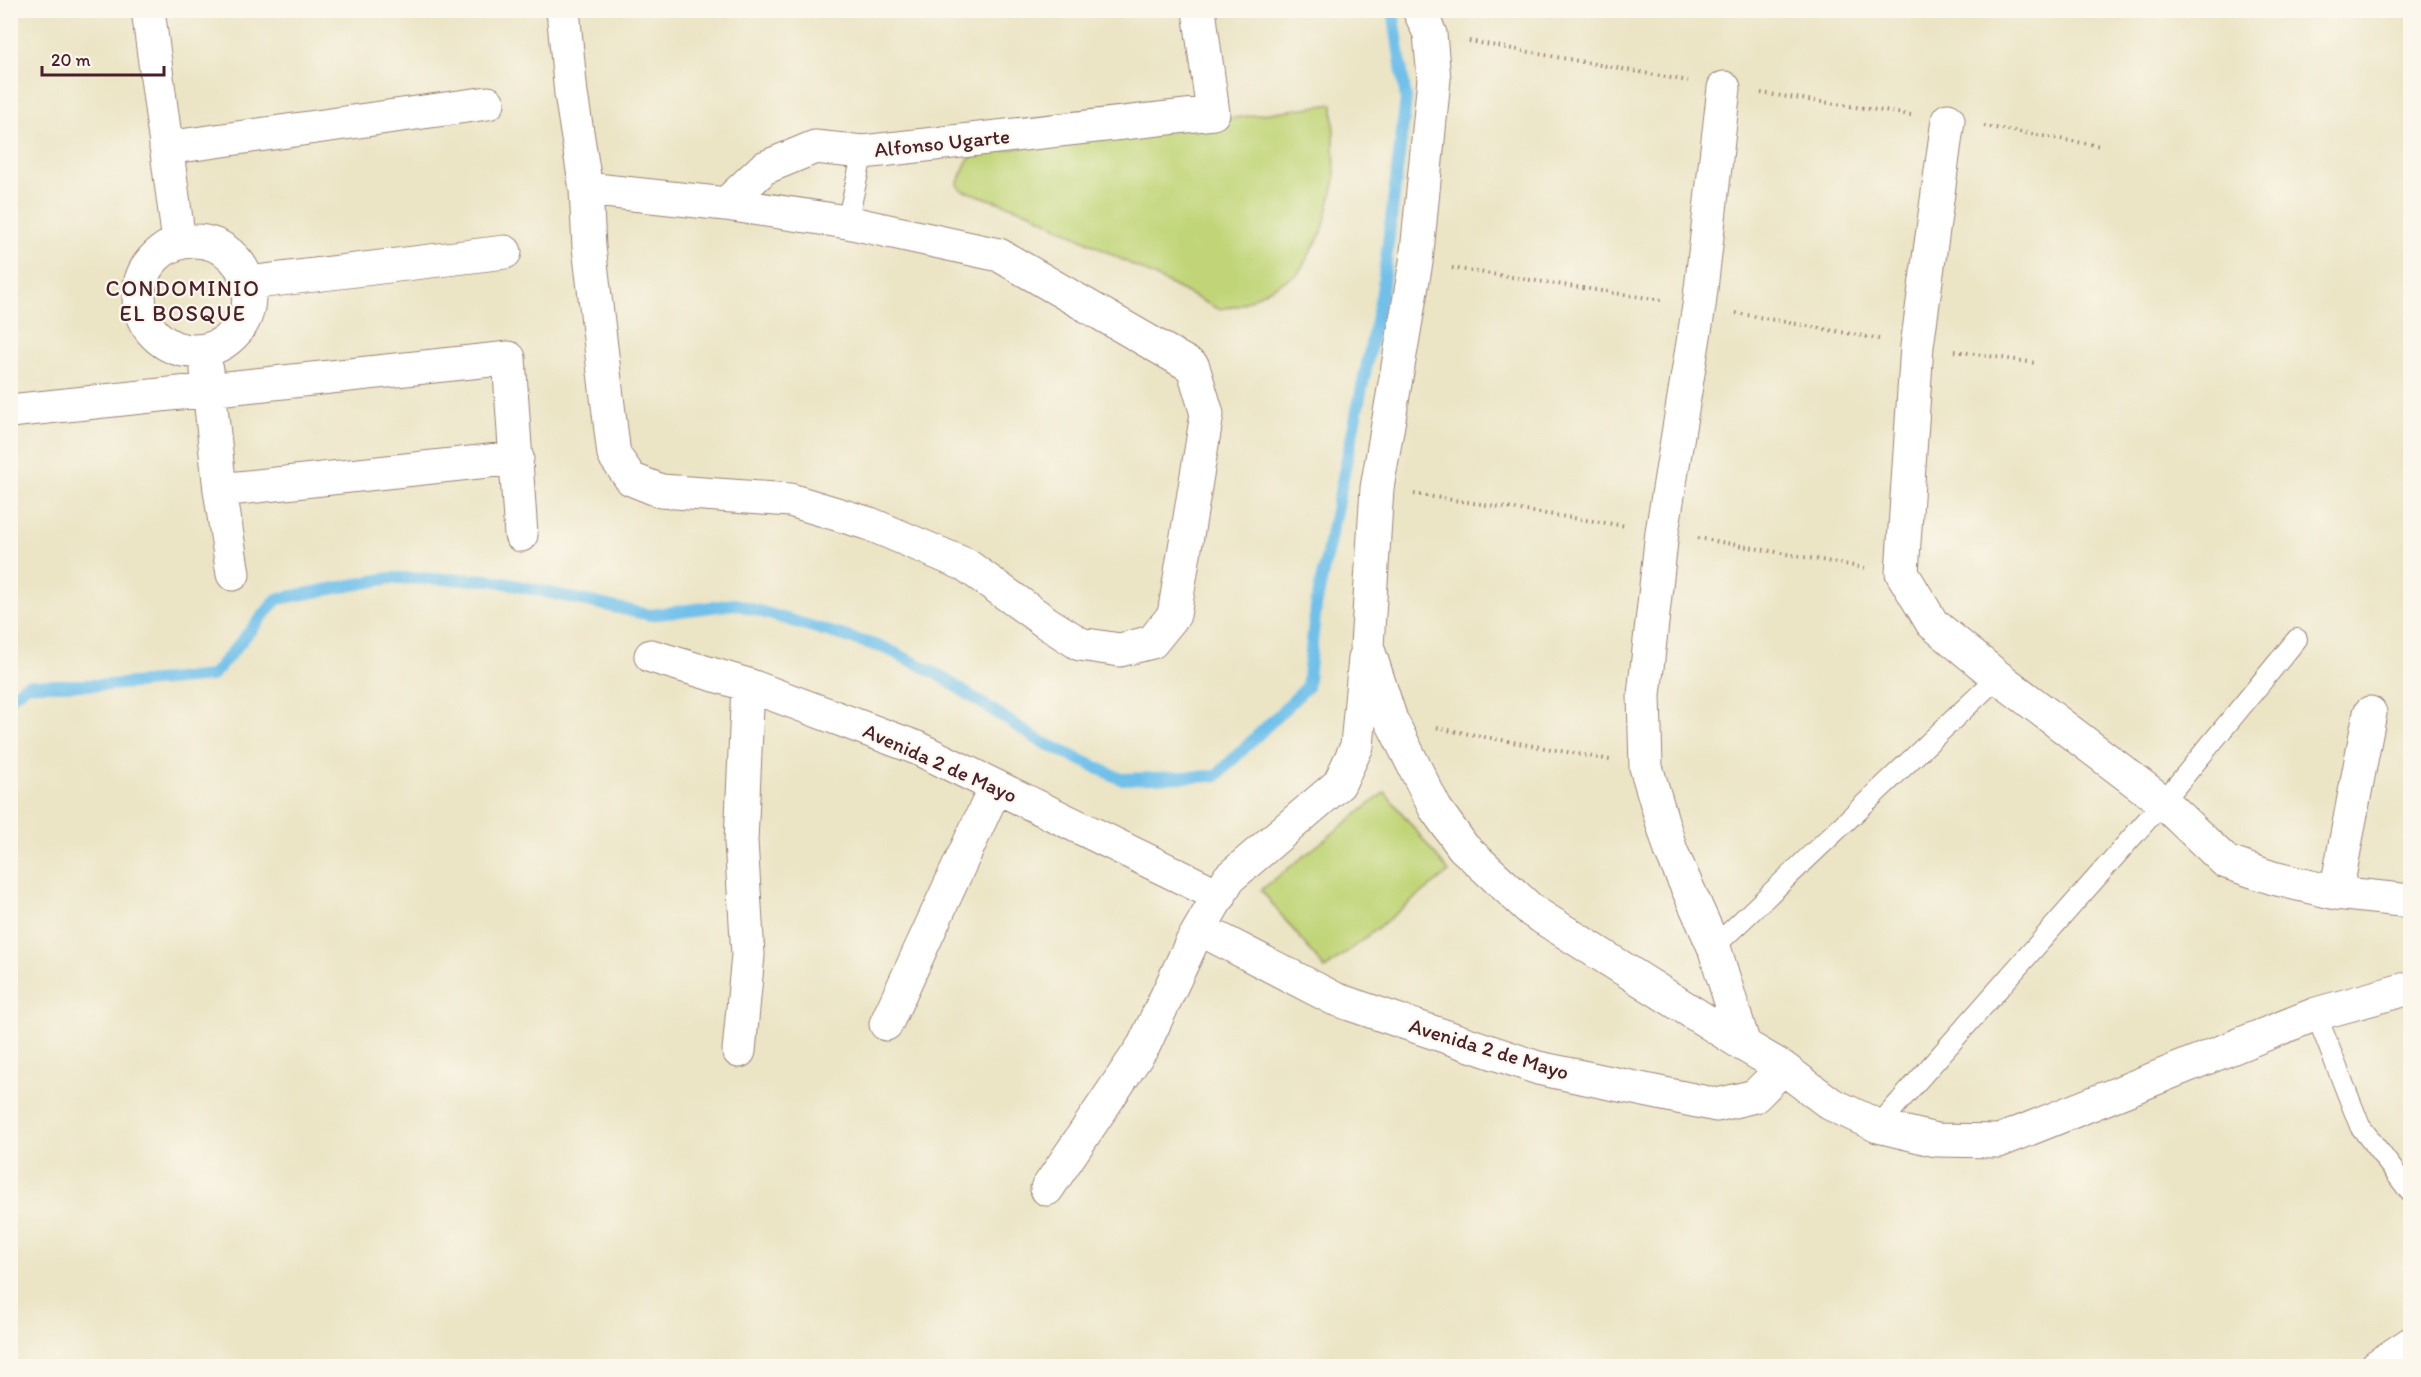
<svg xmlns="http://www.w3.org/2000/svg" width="2421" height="1377" font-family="Itim,sans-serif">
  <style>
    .green { fill: #c1d578; stroke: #867a52; stroke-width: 1.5 }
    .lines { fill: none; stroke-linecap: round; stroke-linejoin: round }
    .stream { stroke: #6fc0ea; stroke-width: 12 }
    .service-casing { stroke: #9a8278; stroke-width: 22 }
    .minor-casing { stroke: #9a8278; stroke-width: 35 }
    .path { stroke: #9a8278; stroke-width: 4; stroke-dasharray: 1.5 4.5; stroke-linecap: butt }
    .service { stroke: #fff; stroke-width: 20 }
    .minor { stroke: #fff; stroke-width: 33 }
    .labels { text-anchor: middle; stroke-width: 4.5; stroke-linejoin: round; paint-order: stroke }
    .street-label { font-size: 21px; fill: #4a1f2b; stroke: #fbf7ec }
    .neighbourhood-label { font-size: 22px; letter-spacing: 1.5px; fill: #4a1f2b; stroke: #fbf7ec }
  </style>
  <rect width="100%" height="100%" fill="#fbf7ec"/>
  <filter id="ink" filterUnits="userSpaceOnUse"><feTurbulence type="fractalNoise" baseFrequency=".0167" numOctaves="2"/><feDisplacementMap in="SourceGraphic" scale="12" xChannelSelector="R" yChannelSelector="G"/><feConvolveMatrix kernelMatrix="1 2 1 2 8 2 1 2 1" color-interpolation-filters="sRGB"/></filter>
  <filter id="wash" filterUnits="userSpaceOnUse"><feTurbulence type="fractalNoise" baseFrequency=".008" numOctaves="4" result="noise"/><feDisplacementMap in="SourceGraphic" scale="24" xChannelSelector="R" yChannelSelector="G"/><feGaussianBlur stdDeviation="1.35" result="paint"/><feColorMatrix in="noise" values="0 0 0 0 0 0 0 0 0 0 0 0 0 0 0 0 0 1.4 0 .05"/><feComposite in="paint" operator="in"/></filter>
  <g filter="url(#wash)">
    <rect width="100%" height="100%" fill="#ebe4c5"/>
    <!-- green -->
    <path class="green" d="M1333,104L1335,180L1322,232L1298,274L1238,306L1218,309L1031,213L962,190L957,185L967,161L976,154Z
      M1385,792L1449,872L1325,969L1261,890Z"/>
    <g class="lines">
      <!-- stream -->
      <path class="stream" d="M10,697L27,685H111L212,676L277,599L390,578L491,580L650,615L735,604L885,648L937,674L1040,741L1121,779L1216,776L1307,687L1316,606L1382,292L1406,99L1393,10"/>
    </g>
  </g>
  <g filter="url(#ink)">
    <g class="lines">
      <!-- service casing -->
      <g class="service-casing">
        <path id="service" d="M847,222L863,152
          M1714,947L1998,677
          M2316,1014L2360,1126L2410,1192
          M1878,1126L2163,802L2297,639"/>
      </g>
      <!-- minor casing -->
      <g class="minor-casing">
        <path id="minor" d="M148,10L179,242
          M563,10L571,94L586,189L589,247L614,455L631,479L661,491L790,500L870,524L966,565L1047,623L1080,644L1120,650L1152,642L1174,615L1207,414L1193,367L999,255L847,222L726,204L586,189
          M1419,10L1430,34L1434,79L1416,262L1377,488L1367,646L1391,720L1435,808L1463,847L1532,911L1744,1045L1783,1068L1831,1104L1878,1126L1936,1140L1999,1141L2316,1014L2410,988
          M1724,88L1699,306L1662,532L1644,695L1646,767L1671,851L1714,947L1744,1045
          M1948,120L1917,346L1902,573L1932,623L1998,677L2163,802L2226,862L2273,878L2336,893L2410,901
          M166,148L488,103
          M726,204L764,168L815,147L863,152L1213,113L1199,10
          M139 296a55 55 0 1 1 110 0a55 55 0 1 1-110 0Z
          M248,283L505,252
          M207,370L220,490L233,574
          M10,411L509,358L521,535
          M220,490L517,458
          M651,656L748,685L917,748L1220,896
          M2336,893L2370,713
          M1200,929L1335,999L1538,1068L1717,1105L1755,1096L1783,1068
          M886,1024L995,788
          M739,1051L748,955L741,841L748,685
          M1047,1189L1144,1045L1191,944L1229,878L1339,784L1357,746L1365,658
          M2377,1366L2410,1344"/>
      </g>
      <!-- path -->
      <path class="path" d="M1469,41L1688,81
        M1761,93L1911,115
        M1984,126L2101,146
        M1452,268L1661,300
        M1736,313L1879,339
        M1955,351L2036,363
        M1414,494L1626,526
        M1698,538L1865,568
        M1437,728L1610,760"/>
      <!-- service -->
      <use href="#service" class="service"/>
      <!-- minor -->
      <use href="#minor" class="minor"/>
    </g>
  </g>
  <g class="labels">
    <!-- street labels -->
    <g class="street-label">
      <text transform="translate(942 143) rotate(-6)" y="7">Alfonso Ugarte</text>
      <text transform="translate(940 763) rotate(24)" y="7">Avenida 2 de Mayo</text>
      <text transform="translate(1489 1049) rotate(17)" y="7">Avenida 2 de Mayo</text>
    </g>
    <!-- neighbourhood labels -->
    <g class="neighbourhood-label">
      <text x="183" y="296">CONDOMINIO<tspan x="183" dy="25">EL BOSQUE</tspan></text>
    </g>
  </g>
  <!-- margin -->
  <rect width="2421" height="1377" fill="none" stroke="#fbf7ec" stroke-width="36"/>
  <!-- scale -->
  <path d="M42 66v9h122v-9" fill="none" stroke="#4a1f2b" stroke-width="3"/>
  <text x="51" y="66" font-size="18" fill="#4a1f2b" stroke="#fbf7ec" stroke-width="4.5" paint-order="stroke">20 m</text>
</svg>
